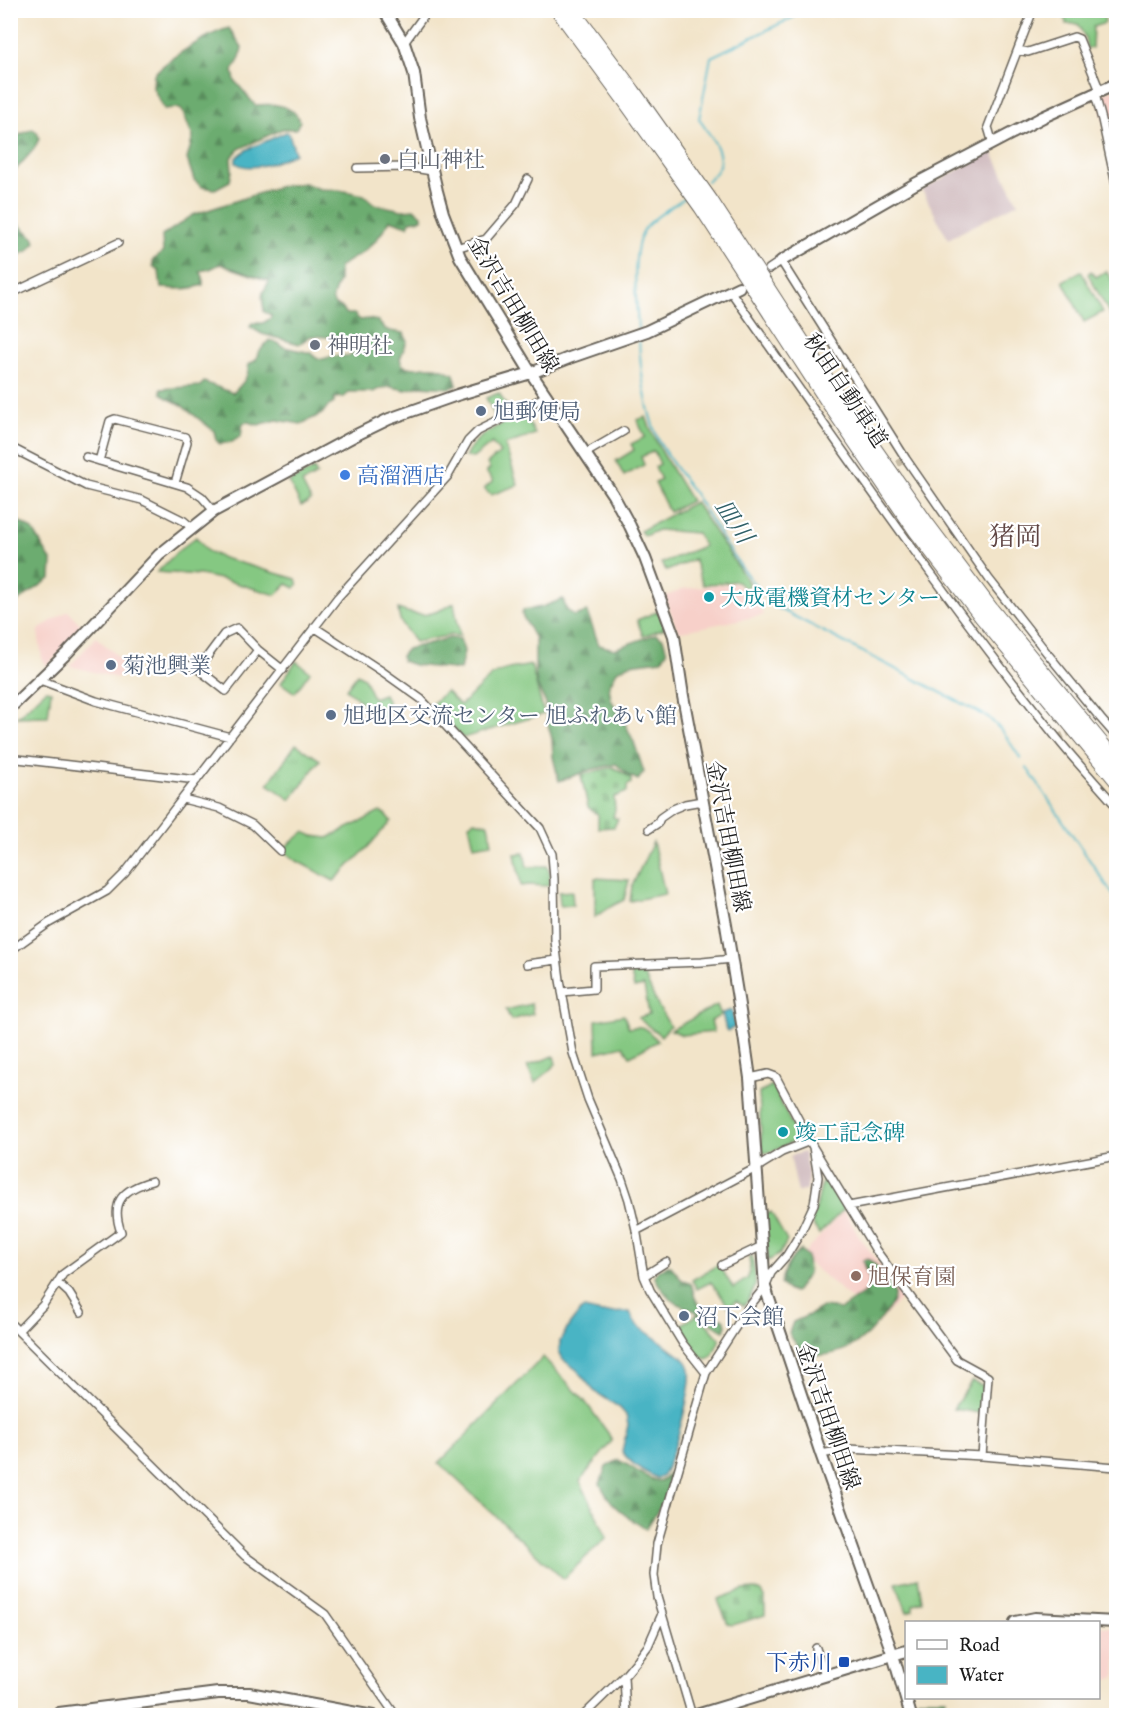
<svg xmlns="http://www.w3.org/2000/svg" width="1127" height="1726" font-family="'IM FELL English','Noto Serif JP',serif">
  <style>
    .built { fill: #f7d0c9 }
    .industrial { fill: #d2bec1 }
    .grass { fill: #85c882; stroke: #50724f; stroke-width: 1.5 }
    .forest { fill: url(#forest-firs); stroke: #446446; stroke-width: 1.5 }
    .cemetery { fill: url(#cemetery-stones); stroke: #50724f; stroke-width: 1.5 }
    .park { fill: url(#park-tufts); stroke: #50724f; stroke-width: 1.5 }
    .water { fill: #48b4c4; stroke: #326870; stroke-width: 1.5 }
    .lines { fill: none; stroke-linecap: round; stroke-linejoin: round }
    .stream { stroke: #48b4c4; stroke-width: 2 }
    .street-tunnel { stroke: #c7bca6; stroke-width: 7; stroke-dasharray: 7 3.5; stroke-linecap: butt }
    .street-casing { stroke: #676259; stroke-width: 10 }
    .secondary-casing { stroke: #676259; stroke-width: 14 }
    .highway-casing { stroke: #676259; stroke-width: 16 }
    .street { stroke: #fff; stroke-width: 7 }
    .secondary { stroke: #fff; stroke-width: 10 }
    .highway { stroke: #fff; stroke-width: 14 }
    .worship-dot { fill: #6b7280; stroke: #fff; stroke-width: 2 }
    .service-dot { fill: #5c6f8a; stroke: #fff; stroke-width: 2 }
    .shop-dot { fill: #3f7fe0; stroke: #fff; stroke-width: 2 }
    .culture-dot { fill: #0f9aa8; stroke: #fff; stroke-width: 2 }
    .education-dot { fill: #8d6e63; stroke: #fff; stroke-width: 2 }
    .transit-dot { fill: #1a4fb4; stroke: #fff; stroke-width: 2 }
    .labels { text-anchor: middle; stroke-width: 4.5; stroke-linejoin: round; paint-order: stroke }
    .worship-label { font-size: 22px; fill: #5b616d; stroke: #fff; text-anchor: start }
    .street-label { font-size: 22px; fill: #1c1c1c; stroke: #fff }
    .service-label { font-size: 22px; fill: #4e5e75; stroke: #fff; text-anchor: start }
    .shop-label { font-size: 22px; fill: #366cbe; stroke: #fff; text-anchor: start }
    .culture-label { font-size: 22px; fill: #0d838f; stroke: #fff; text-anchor: start }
    .education-label { font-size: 22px; fill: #785e54; stroke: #fff; text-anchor: start }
    .transit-label { font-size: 22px; fill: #164399; stroke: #fff; text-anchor: end }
    .water-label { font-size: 24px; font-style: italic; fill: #306068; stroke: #fff }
    .quarter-label { font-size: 26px; fill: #5f4543; stroke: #fff }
  </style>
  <defs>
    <pattern id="forest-firs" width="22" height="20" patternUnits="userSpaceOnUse" patternTransform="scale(1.5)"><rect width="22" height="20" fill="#6cac70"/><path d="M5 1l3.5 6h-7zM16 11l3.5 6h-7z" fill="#588b5b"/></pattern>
    <pattern id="cemetery-stones" width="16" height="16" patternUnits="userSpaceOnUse" patternTransform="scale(1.5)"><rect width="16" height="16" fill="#85c882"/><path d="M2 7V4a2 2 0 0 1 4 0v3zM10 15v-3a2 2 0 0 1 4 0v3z" fill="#72ab70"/></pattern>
    <pattern id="park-tufts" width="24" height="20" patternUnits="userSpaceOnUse" patternTransform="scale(1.5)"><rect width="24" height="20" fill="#85c882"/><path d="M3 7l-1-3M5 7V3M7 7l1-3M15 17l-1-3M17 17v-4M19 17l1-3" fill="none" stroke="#72ab70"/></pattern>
  </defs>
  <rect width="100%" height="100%" fill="#fff"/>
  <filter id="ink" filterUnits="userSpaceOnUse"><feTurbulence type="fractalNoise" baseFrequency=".0167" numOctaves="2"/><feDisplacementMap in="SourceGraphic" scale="12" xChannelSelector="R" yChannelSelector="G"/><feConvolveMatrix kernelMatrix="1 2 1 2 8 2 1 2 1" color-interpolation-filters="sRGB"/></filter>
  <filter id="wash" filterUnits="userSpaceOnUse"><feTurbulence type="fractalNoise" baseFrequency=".008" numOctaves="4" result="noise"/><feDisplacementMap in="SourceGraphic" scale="24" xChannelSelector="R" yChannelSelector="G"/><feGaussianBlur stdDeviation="1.35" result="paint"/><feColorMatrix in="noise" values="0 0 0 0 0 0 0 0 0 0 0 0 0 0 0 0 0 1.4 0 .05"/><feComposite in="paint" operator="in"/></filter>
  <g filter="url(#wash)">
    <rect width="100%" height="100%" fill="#f2e4c9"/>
    <!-- built -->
    <path class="built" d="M1116,88V142L1109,145L1098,97Z
      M735,583L752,598L764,615L678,632L665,597L682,589Z
      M68,611L84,628L47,666L42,659L38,632L42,627Z
      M96,637L126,664L117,678L70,666Z
      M844,1211L859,1236L903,1296L879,1323L801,1256Z
      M1099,1626L1116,1628V1677L1099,1683Z"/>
    <!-- industrial -->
    <path class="industrial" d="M992,151L1018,203L948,239L922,190Z
      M804,1152L808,1172L807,1189L798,1193L790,1156Z"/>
    <!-- grass -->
    <path class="grass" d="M1064,11H1088L1091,15L1103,11L1105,23L1093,27L1092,48L1087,49L1085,38L1078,24H1066Z
      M1081,271L1103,312L1084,322L1063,281Z
      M1091,271L1096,277L1106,271L1116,286V326L1088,274Z
      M499,393L510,412L496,418L486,398Z
      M524,413L535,434L505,445L518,485L491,495L484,489L493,481L486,472L490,469L487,464L500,453L492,443L473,458L465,457C475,433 502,425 524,413Z
      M646,417C657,448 675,474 691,501L669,512L655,483L661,480L655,467L660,464L654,451L641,457L644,465L624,476L616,461L634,450L631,444L645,437L637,420Z
      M314,469L317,475L302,483L311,501L301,506L289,482Z
      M695,502L746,579L749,584L746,589L736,581L703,585L694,559L667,571L661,563L704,546L697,533L658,530L644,536L640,531Z
      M196,537L207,551L223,558L296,579C298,583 298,585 295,588L287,584L276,595L225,580L200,575L157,572L178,551Z
      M454,603L460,636L452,635L415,642C407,629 399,626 398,609C421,618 432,616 454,603Z
      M659,611L665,628L643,636L637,620Z
      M296,661L310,672L295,693L281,683Z
      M531,665L544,714L463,738L432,704L446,691L460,705C472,696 481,684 493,675C503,668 520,668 531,665Z
      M357,674L364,678L373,698L384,694L390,707L384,709L387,717L383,720L363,709L366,706L346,689Z
      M46,690L51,691L48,716L17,717Z
      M380,812L385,814L391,821L368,847L334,881L297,861L282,850L304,832L313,836L328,838Z
      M474,821L488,824L492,843L474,846L469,824Z
      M653,842L665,894L630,901L632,886Z
      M524,853L527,867L547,866L550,874L549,886L528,885L521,886L515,854Z
      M595,878L629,880L624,900L608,908L595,917Z
      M572,891L573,905L560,906L559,892Z
      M630,968H641L657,1004L670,1026L661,1036L638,1018L649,1014L644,986L634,988Z
      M531,1004L533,1014L511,1020L506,1010Z
      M717,1005L721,1015L711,1021L714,1032L682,1035L671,1030Z
      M624,1015L629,1028C646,1024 646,1030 658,1041L630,1056L623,1046L597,1052L596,1020Z
      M554,1056L556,1064L535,1083L527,1066Z
      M772,1085L799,1139L772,1152L762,1153L759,1093Z
      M823,1178H825L844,1209L819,1234L811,1222L816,1208Z
      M771,1212L787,1241L780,1254L768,1261L765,1215Z
      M749,1256H752C756,1282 760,1284 744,1306L736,1301L729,1307L711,1282L697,1289L692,1280L719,1264L733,1288L748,1278L750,1267Z
      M698,1314L720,1339L712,1356L707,1359L699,1356L681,1325Z
      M543,1357L584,1400L608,1433L612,1441L580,1481L607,1537L563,1579L439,1463Z
      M972,1381L984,1386L979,1413L953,1409Z
      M918,1578L922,1601L913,1605V1610L907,1612L896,1583Z"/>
    <!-- forest -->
    <path class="forest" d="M229,28L242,47L240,58L233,71L235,81L255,105C271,104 293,103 300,121L296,129H282L239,149L231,158L232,171L230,181L215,189L202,187L194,180L187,159L193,137L182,110L177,108L164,109L153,88L154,74C170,58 207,34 229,28Z
      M32,129L37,132L39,139L34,149L11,175V139Z
      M304,183L320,189L339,190L364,195L374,204L402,210L415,209L422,215V219L410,221L408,226L390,220C384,230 377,241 368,248C360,256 348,260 339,268V280L332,299L335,305L341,307L347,314H354L360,320L368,319L378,321C386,333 392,331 404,333L407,341L400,359L402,365C413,371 425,365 436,367C443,368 448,372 454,374L457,385L451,388L420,386L406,390L391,387L382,388L373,392H350L344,397L334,398V403L327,407L322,414L301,424L277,420L258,425L248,422L243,423L241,436L232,442L220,444L216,440L214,431L180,404L167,398L161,393V389L200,386L204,382L233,393C241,385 250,377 248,365L256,360L258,353L269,340L278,343L284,347L311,353L316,358L323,359L333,356H350L356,349L350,344L341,343L329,337L311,336L299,344L262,334L250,327L252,323H263L271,318V315L264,312C264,306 261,298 263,293C264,288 268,286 269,281L220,264L210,269L200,271L203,277V285C189,290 175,289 161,288L159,271L153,266V260L163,252L162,236L193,215L281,186Z
      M11,218L33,237L35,242L28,251L18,255L15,270L11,274Z
      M18,521L33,530L52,562L51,578L11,606V527Z
      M563,599L566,609L574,616L587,612L599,645L614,649L656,634L663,638L667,652L661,660L630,664L617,671L609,686L611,700L621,715L634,742L644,772L638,780L628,775L616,764L590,770L559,781L553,757L552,739L547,721L546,704L537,685L535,671V639L522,615L523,610L542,607Z
      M450,638L460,639L464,651L460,670L414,665L402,661L401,656L407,649Z
      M801,1250L807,1256L808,1274L795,1292L789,1291L780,1284C783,1272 790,1257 801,1250Z
      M866,1259C875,1261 877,1268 882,1274C886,1280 894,1287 894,1294C895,1302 887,1312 882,1318C877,1323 872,1330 867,1335C852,1349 823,1362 804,1351C797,1347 793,1340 789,1333L793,1322L809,1315L822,1307L841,1309L867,1291L870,1280L864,1267L863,1261Z
      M666,1266H671L682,1280C697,1283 690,1291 697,1302C701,1308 708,1313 714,1319L722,1318L725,1320L726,1326L724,1331C714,1327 708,1320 700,1314C692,1309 685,1307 678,1304C669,1299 660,1287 655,1278L656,1273Z
      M618,1460C628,1463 653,1485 662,1480C665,1479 667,1475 669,1473L671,1475L664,1501L646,1529C623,1514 613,1509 600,1484L606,1467Z
      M918,1698H945L943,1705L934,1707L918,1700Z"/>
    <!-- cemetery -->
    <path class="cemetery" d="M613,767L631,778V783L627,786V792L614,797L615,810L613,817L618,819L614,827L598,828V815L588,807L581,775Z
      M755,1589L761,1592L765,1597V1615L733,1625L728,1624L719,1603L718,1599L743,1590Z"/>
    <!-- park -->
    <path class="park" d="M296,744L320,760L291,800L268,784Z"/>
    <!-- water -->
    <path class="water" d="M286,132L289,134L295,153C280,161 251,173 236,163V158L246,150Z
      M732,1010L735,1027L728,1031L726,1030L722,1013Z
      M584,1309L601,1313L630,1312L633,1319L637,1325L682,1357C686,1360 689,1364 690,1369C693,1390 673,1458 662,1477L657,1478C644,1472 630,1464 622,1451L628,1425L626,1415L620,1408L594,1391L577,1370L562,1359L559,1353L560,1341L570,1324L581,1310Z"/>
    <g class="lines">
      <!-- stream -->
      <path class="stream" d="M707,181C710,178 715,174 717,171C727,153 708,133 699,119L711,57L794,17L790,10
        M638,330C637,304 629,248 646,227C654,217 676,204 687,196
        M639,338C640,369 646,413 659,441C669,460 685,480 697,498C720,533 746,583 778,608L988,717L1003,732L1021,759
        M1027,768L1116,899"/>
    </g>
  </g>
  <g filter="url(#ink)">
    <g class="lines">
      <!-- street-tunnel -->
      <path class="street-tunnel" d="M888,468L906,459
        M1057,738L1077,729"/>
      <!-- street casing -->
      <g class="street-casing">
        <path id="street" d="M404,43L425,14L430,10
          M1018,50L1028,52L1074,37L1079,39L1100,91
          M1095,94L1102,120L1116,185
          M993,144L988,127L1033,10
          M357,168L407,167L432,171
          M456,248L486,239L516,204L528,179
          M769,269L781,261L906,459L989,579L1047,653L1101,719L1116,736
          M731,292C837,442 941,594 1056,737C1075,761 1096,783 1116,806
          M10,294L118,243
          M10,447L86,486L142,500L184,521L192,528
          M586,453L624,431
          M86,457L187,487L202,497L214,511
          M99,461L110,421L115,419L185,437L187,442L175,483
          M314,627L383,672L421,699L540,828L552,854L554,879L555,941L560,980L573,1053L588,1099L622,1179L629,1200L637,1234L644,1276L650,1290L683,1344L706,1373
          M177,661L198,669L226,691L258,650
          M198,669L224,634L237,628L258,650L283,670
          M40,680L96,701L230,737
          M10,760L18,759L197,780
          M183,799L219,808L253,825L280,851
          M649,829L658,823L660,818L673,809L685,804L702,801
          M10,951L49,923L107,891L125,873L338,597L448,476L468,441L478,431L525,408L547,395
          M527,964L557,960
          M562,992L594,989V966L702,962L732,959
          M750,1078L768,1074L776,1077L813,1147L875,1249L957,1360L988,1377L982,1456
          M849,1206L1116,1156
          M636,1231L756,1168L782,1152L810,1141
          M722,1265L762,1246
          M644,1276L666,1262
          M58,1283L69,1293L81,1312
          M10,1323L245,1556L325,1614L396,1716
          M18,1331L43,1305L63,1274L121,1232C110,1201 123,1189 152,1181
          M821,1454L848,1449L982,1456L1116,1467
          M816,1648L825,1675
          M624,1676L626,1716
          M586,1716L585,1714L626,1674L636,1662L648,1646L662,1614
          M692,1716L657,1597L654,1575L657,1544L706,1373L748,1308L765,1287L771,1273L787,1255L801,1232L814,1204L818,1177L813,1147"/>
      </g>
      <!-- secondary casing -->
      <g class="secondary-casing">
        <path id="secondary" d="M384,10L404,43L414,73L420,118L437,191L443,213L460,257L531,373L613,495L630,526L645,558L674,636L683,696L726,925L744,1036L750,1078L765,1287L821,1454L893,1655L911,1716
          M781,261L915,184L1043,117L1116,84
          M10,708L67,653L159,555L214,511L354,436L389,419L457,395L531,373L569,358L647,331L739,287
          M1015,1622L1035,1618L1116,1622
          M56,1716L59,1713L218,1693H249L373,1716
          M693,1716L906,1651"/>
      </g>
      <!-- highway casing -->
      <g class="highway-casing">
        <path id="highway" d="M558,10L623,98L701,207L828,402L916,531L981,616L1116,780
          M572,10L633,91L711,201L839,398L927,524L991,609L1116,761"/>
      </g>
      <!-- street -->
      <use href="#street" class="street"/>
      <!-- secondary -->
      <use href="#secondary" class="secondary"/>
      <!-- highway -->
      <use href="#highway" class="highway"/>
    </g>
  </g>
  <!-- markers -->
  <g class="worship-dot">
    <circle cx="385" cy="159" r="6"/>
    <circle cx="315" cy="345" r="6"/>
  </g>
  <g class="service-dot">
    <circle cx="481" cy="411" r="6"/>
    <circle cx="111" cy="665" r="6"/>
    <circle cx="331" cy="715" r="6"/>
    <circle cx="684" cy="1316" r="6"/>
  </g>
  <circle class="shop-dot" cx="345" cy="475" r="6"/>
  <g class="culture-dot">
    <circle cx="709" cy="597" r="6"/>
    <circle cx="783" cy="1132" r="6"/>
  </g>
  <circle class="education-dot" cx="856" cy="1276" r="6"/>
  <rect class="transit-dot" x="838" y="1656" width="12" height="12" rx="3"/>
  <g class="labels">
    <!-- worship labels -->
    <g class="worship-label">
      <text x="397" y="167">白山神社</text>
      <text x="327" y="353">神明社</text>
    </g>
    <!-- street labels -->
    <g class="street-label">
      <text transform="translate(514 304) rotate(59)" y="8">金沢吉田柳田線</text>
      <text transform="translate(846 390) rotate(56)" y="8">秋田自動車道</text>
      <text transform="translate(729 836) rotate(79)" y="8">金沢吉田柳田線</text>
      <text transform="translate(829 1416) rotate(71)" y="8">金沢吉田柳田線</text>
    </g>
    <!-- service labels -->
    <g class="service-label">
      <text x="493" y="419">旭郵便局</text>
      <text x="123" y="673">菊池興業</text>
      <text x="343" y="723">旭地区交流センター 旭ふれあい館</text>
      <text x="696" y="1324">沼下会館</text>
    </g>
    <!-- shop labels -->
    <g class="shop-label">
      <text x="357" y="483">高溜酒店</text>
    </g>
    <!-- culture labels -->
    <g class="culture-label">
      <text x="721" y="605">大成電機資材センター</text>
      <text x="795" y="1140">竣工記念碑</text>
    </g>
    <!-- education labels -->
    <g class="education-label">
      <text x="868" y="1284">旭保育園</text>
    </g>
    <!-- transit labels -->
    <g class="transit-label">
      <text x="832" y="1670">下赤川</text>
    </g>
    <!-- water labels -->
    <g class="water-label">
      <text transform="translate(734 521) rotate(56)" y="8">皿川</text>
    </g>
    <!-- quarter labels -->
    <g class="quarter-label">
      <text x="1015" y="545">猪岡</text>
    </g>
  </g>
  <!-- margin -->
  <rect width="1127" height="1726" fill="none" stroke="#fff" stroke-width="36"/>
  <!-- legend -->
  <rect x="905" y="1621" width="195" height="78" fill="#ffffff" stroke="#a4a4a4" stroke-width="1.5"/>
  <rect x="917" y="1640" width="30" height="9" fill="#ffffff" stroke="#a4a4a4" stroke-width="1.5"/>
  <text x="959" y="1651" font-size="18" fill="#1c1c1c">Road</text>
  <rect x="917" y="1666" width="30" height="18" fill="#48b4c4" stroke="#a4a4a4" stroke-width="1.5"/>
  <text x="959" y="1681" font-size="18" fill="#1c1c1c">Water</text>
</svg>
